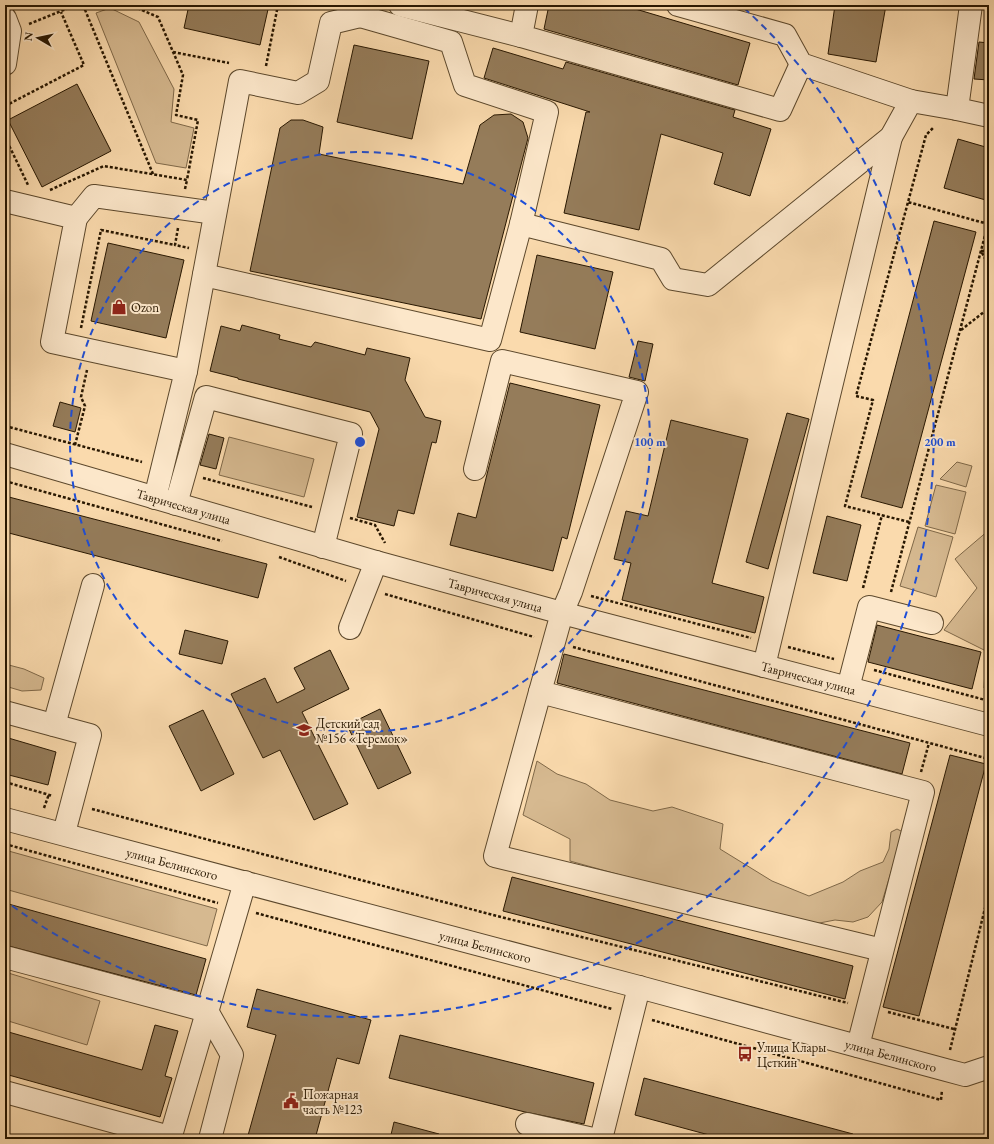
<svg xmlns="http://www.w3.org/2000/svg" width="994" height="1144" font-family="'EB Garamond',serif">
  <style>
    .green { fill: #d6b990; stroke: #7f6848 }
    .building { fill: #957c5a; stroke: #281701 }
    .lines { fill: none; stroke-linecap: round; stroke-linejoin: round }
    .minor-casing { stroke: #5c482c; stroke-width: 24 }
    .path { stroke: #281701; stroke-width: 2.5; stroke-dasharray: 3 2; stroke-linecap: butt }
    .minor { stroke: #fce7ca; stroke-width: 22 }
    .ring { fill: none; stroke: #1d4ed8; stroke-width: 2; stroke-dasharray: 7 5 }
    .labels { text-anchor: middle; stroke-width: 4; stroke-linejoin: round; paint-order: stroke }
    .poi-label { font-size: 13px; fill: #281701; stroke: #fce7ca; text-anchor: start }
    .street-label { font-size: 13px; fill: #281701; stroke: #fce7ca }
    .centre { fill: #1d4ed8; stroke: #fce7ca; stroke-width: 2 }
    .ring-label { font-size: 12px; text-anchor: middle; font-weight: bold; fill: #1d4ed8; stroke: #fce7ca; stroke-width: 4; stroke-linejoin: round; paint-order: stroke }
  </style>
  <rect width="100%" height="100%" fill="#fadaad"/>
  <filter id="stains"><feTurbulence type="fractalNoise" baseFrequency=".005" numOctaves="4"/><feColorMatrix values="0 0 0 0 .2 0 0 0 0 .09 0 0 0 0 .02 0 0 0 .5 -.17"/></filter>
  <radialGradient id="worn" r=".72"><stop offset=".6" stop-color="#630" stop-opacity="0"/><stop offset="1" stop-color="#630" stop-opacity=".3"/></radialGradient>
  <!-- green -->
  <path class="green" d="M110,8L139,22L174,89L171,122L194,128L186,168L156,163L96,13Z
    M229,437L314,459L304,497L219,475Z
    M957,462L972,466L966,487L940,479Z
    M936,485L966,492L955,534L925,526Z
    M918,527L953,537L936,597L900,586Z
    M989,530V690L984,688L986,651L944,630L977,588L955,559Z
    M5,664L24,669L44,678L41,690L22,691L5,686Z
    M537,761L557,774L586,784L610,800L653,811L672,807L723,824L720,849L772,881L809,896L843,882L860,871L883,862L889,849L891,832L897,829L903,832L882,902L868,917L853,922L835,920L804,926L570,861V839L523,815Z
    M5,850L217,909L207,946L5,889Z
    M5,972L100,1001L87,1045L5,1020Z"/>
  <!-- building -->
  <path class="building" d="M189,5H269L260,45L184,28Z
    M549,5H568L581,9L582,5H622L750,43L738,85L544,29Z
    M835,5H886L876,62L828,54Z
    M979,42L989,43V80L974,79Z
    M354,45L429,61L412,139L337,122Z
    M493,48L563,69L566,62L731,109L735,110L733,117L771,129L750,196L714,184L723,153L661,134L639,230L564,213L586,112H590L484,78Z
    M77,84L111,151L42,187L8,120Z
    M511,114L523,122L528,138L481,319L250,271L280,128L291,120H303L323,127L319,154L463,184L480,125L494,115Z
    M958,139L989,148V201L944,188Z
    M934,221L976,232L902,508L861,497Z
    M108,243L184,260L166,338L91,321Z
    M537,255L613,272L595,349L520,332Z
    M242,325L280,335L279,339L311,347L315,342L365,355L367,348L410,358L405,380L425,417L441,421L436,443L432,442L414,514L398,510L394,526L357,517L379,429L370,412L238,379V378L210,371L221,326L240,331Z
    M638,341L653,344L645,381L629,377Z
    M510,383L600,405L567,539L562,537L553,571L450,545L458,513L476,518Z
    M60,402L81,408L75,432L53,426Z
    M787,413L809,419L768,569L746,562Z
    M671,420L748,439L712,583L764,597L755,633L622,600L631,563L614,559L626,511L648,516Z
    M209,434L224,438L216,469L200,465Z
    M5,496L267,564L258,598L5,532Z
    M827,516L861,525L847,581L813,573Z
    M877,625L981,652L972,689L868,662Z
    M185,630L228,641L222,664L179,654Z
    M330,650L349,689L302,712L348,804L314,820L280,750L263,758L231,694L265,678L277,703L305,689L294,668Z
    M564,654L910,743L902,774L557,683Z
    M380,709L411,773L378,789L347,725Z
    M203,710L234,774L201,791L169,726Z
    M5,737L56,752L48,785L5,774Z
    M950,755L986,764L919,1016L883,1007Z
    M512,877L853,966L845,999L503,911Z
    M5,903L206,959L196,995L5,945Z
    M257,989L371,1020L359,1064L337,1058L315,1139H247L276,1035L247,1027Z
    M155,1025L178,1031L165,1076L172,1078L160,1117L5,1074V1031L142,1070Z
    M400,1035L594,1083L584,1124L525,1112L389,1078Z
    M644,1078L853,1134L852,1139H724L635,1115Z
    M394,1122L439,1134L438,1139H390Z"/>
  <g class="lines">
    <!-- minor casing -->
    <g class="minor-casing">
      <g id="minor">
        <path d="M400,5L521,36"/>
        <path d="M527,5L521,36L780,110L801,64"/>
        <path d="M678,5L785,35L801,64L911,101"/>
        <path d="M971,5L957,109L989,116"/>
        <path d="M5,18L10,31L5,64"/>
        <path d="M5,201L76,218L52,342L186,371L155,498"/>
        <path d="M76,218L94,196L215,213"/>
        <path d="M521,224L661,259L673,279L708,285L891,137L911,101L957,109"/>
        <path d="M204,275L490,340L521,224L547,112L465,85L451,42L360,16"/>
        <path d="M186,371L240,81L298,93L318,81L331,23L360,16L363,5"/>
        <path id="s1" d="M5,454L376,562L562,613L989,725"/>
        <path d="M475,469L502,361L637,392L571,592L562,613L540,692L923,792L858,1046"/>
        <path d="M176,504L206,397L351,434L323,547"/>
        <path d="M350,628L376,562"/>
        <path d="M764,666L891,137"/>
        <path d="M848,688L869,607L932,623"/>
        <path d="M540,692L495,856L882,950"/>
        <path d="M5,712L90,735L64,833"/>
        <path d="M54,725L93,585"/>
        <path id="s2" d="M5,819L639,987L946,1070L965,1075L989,1067"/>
        <path d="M5,957L207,1011L232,1055L210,1139"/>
        <path d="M5,1092L170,1137"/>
        <path d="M527,1124L593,1139"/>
        <path d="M170,1139L245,882"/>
        <path d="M601,1139L639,987"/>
      </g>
    </g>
    <!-- path -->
    <path class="path" d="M83,5L153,174
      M29,24L76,5
      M173,52L229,63
      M266,66L278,5
      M5,106L84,65L61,12
      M5,137L28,185
      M185,189L187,180
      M50,190L104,166L187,180L198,120L176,115L183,75L158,17L130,5
      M178,228L175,245L189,248
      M989,251H981L989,266
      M81,328L101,230L175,245
      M961,330L989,308
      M5,426L142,462
      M75,445L85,406L81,397L87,370
      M203,478L312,507
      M5,481L222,541
      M350,518L375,525L385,543
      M909,522L845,506L873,400L856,396L926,135L934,127
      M279,557L346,581
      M863,588L882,515
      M891,592L988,224L908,202
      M385,594L534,637
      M591,596L751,638
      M573,647L989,759
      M788,647L834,659
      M874,670L989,701
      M921,772L929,743
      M5,782L53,796
      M44,808L49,794
      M92,809L497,916L848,1003
      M5,844L218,903
      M256,913L612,1009
      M888,1012L954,1029
      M652,1020L941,1100L942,1090
      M950,1050L989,892"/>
    <!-- minor -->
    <use href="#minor" class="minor"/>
  </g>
  <!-- distance rings -->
  <g class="ring">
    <circle cx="360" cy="442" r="290"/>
    <path d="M744 8A580 580 0 0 1 7 902"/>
  </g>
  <!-- icons -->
  <defs>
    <g id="shop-bare" transform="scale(1.2)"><path d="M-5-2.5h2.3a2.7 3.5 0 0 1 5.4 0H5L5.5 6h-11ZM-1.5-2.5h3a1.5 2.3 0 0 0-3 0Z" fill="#8f2418" stroke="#fce7ca" stroke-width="2.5" paint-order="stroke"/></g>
    <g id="school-bare" transform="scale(1.2)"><path d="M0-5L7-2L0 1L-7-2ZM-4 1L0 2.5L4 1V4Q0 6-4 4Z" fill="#8f2418" stroke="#fce7ca" stroke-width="2.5" paint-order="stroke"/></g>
    <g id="bus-bare" transform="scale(1.2)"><path d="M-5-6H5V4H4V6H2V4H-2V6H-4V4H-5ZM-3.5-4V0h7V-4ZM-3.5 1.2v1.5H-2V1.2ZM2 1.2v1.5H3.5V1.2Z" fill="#8f2418" stroke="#fce7ca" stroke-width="2.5" paint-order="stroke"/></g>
    <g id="civic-bare" transform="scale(1.2)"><path d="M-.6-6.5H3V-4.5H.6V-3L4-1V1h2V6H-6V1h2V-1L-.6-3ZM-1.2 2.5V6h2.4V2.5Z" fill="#8f2418" stroke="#fce7ca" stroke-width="2.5" paint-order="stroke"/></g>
  </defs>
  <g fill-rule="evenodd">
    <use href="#shop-bare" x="119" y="307"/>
    <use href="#school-bare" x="304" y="730"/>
    <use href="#bus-bare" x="745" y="1054"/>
    <use href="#civic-bare" x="291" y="1101"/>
  </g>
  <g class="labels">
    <!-- poi labels -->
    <g class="poi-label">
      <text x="131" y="312">Ozon</text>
      <text x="316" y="728">Детский сад<tspan x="316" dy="15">№156 «Теремок»</tspan></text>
      <text x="757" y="1052">Улица Клары<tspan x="757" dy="15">Цеткин</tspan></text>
      <text x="303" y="1099">Пожарная<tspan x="303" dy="15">часть №123</tspan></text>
    </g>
    <!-- street labels -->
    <g class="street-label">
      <text dy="5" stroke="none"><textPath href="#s1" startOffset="186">Таврическая улица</textPath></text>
      <text dy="5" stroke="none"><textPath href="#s1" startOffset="510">Таврическая улица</textPath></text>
      <text dy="5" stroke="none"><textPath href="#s1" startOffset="834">Таврическая улица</textPath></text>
      <text dy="5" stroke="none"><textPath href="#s2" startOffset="173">улица Белинского</textPath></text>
      <text dy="5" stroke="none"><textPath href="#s2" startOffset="497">улица Белинского</textPath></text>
      <text dy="5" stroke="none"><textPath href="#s2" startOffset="917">улица Белинского</textPath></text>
    </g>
  </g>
  <circle cx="360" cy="442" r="6" class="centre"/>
  <g class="ring-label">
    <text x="650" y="446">100 m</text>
    <text x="940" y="446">200 m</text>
  </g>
  <!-- margin -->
  <rect width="994" height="1144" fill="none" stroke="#fadaad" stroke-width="20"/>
  <rect x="6" y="6" width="982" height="1132" fill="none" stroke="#281701" stroke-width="2"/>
  <rect x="10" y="10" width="974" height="1124" fill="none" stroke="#281701"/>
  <!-- north arrow -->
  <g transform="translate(38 38) rotate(279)" stroke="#fce7ca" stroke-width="3" paint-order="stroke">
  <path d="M0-3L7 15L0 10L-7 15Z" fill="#281701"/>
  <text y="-6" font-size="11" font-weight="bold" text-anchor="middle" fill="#281701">N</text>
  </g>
  <rect width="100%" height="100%" filter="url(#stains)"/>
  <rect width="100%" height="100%" fill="url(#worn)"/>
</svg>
